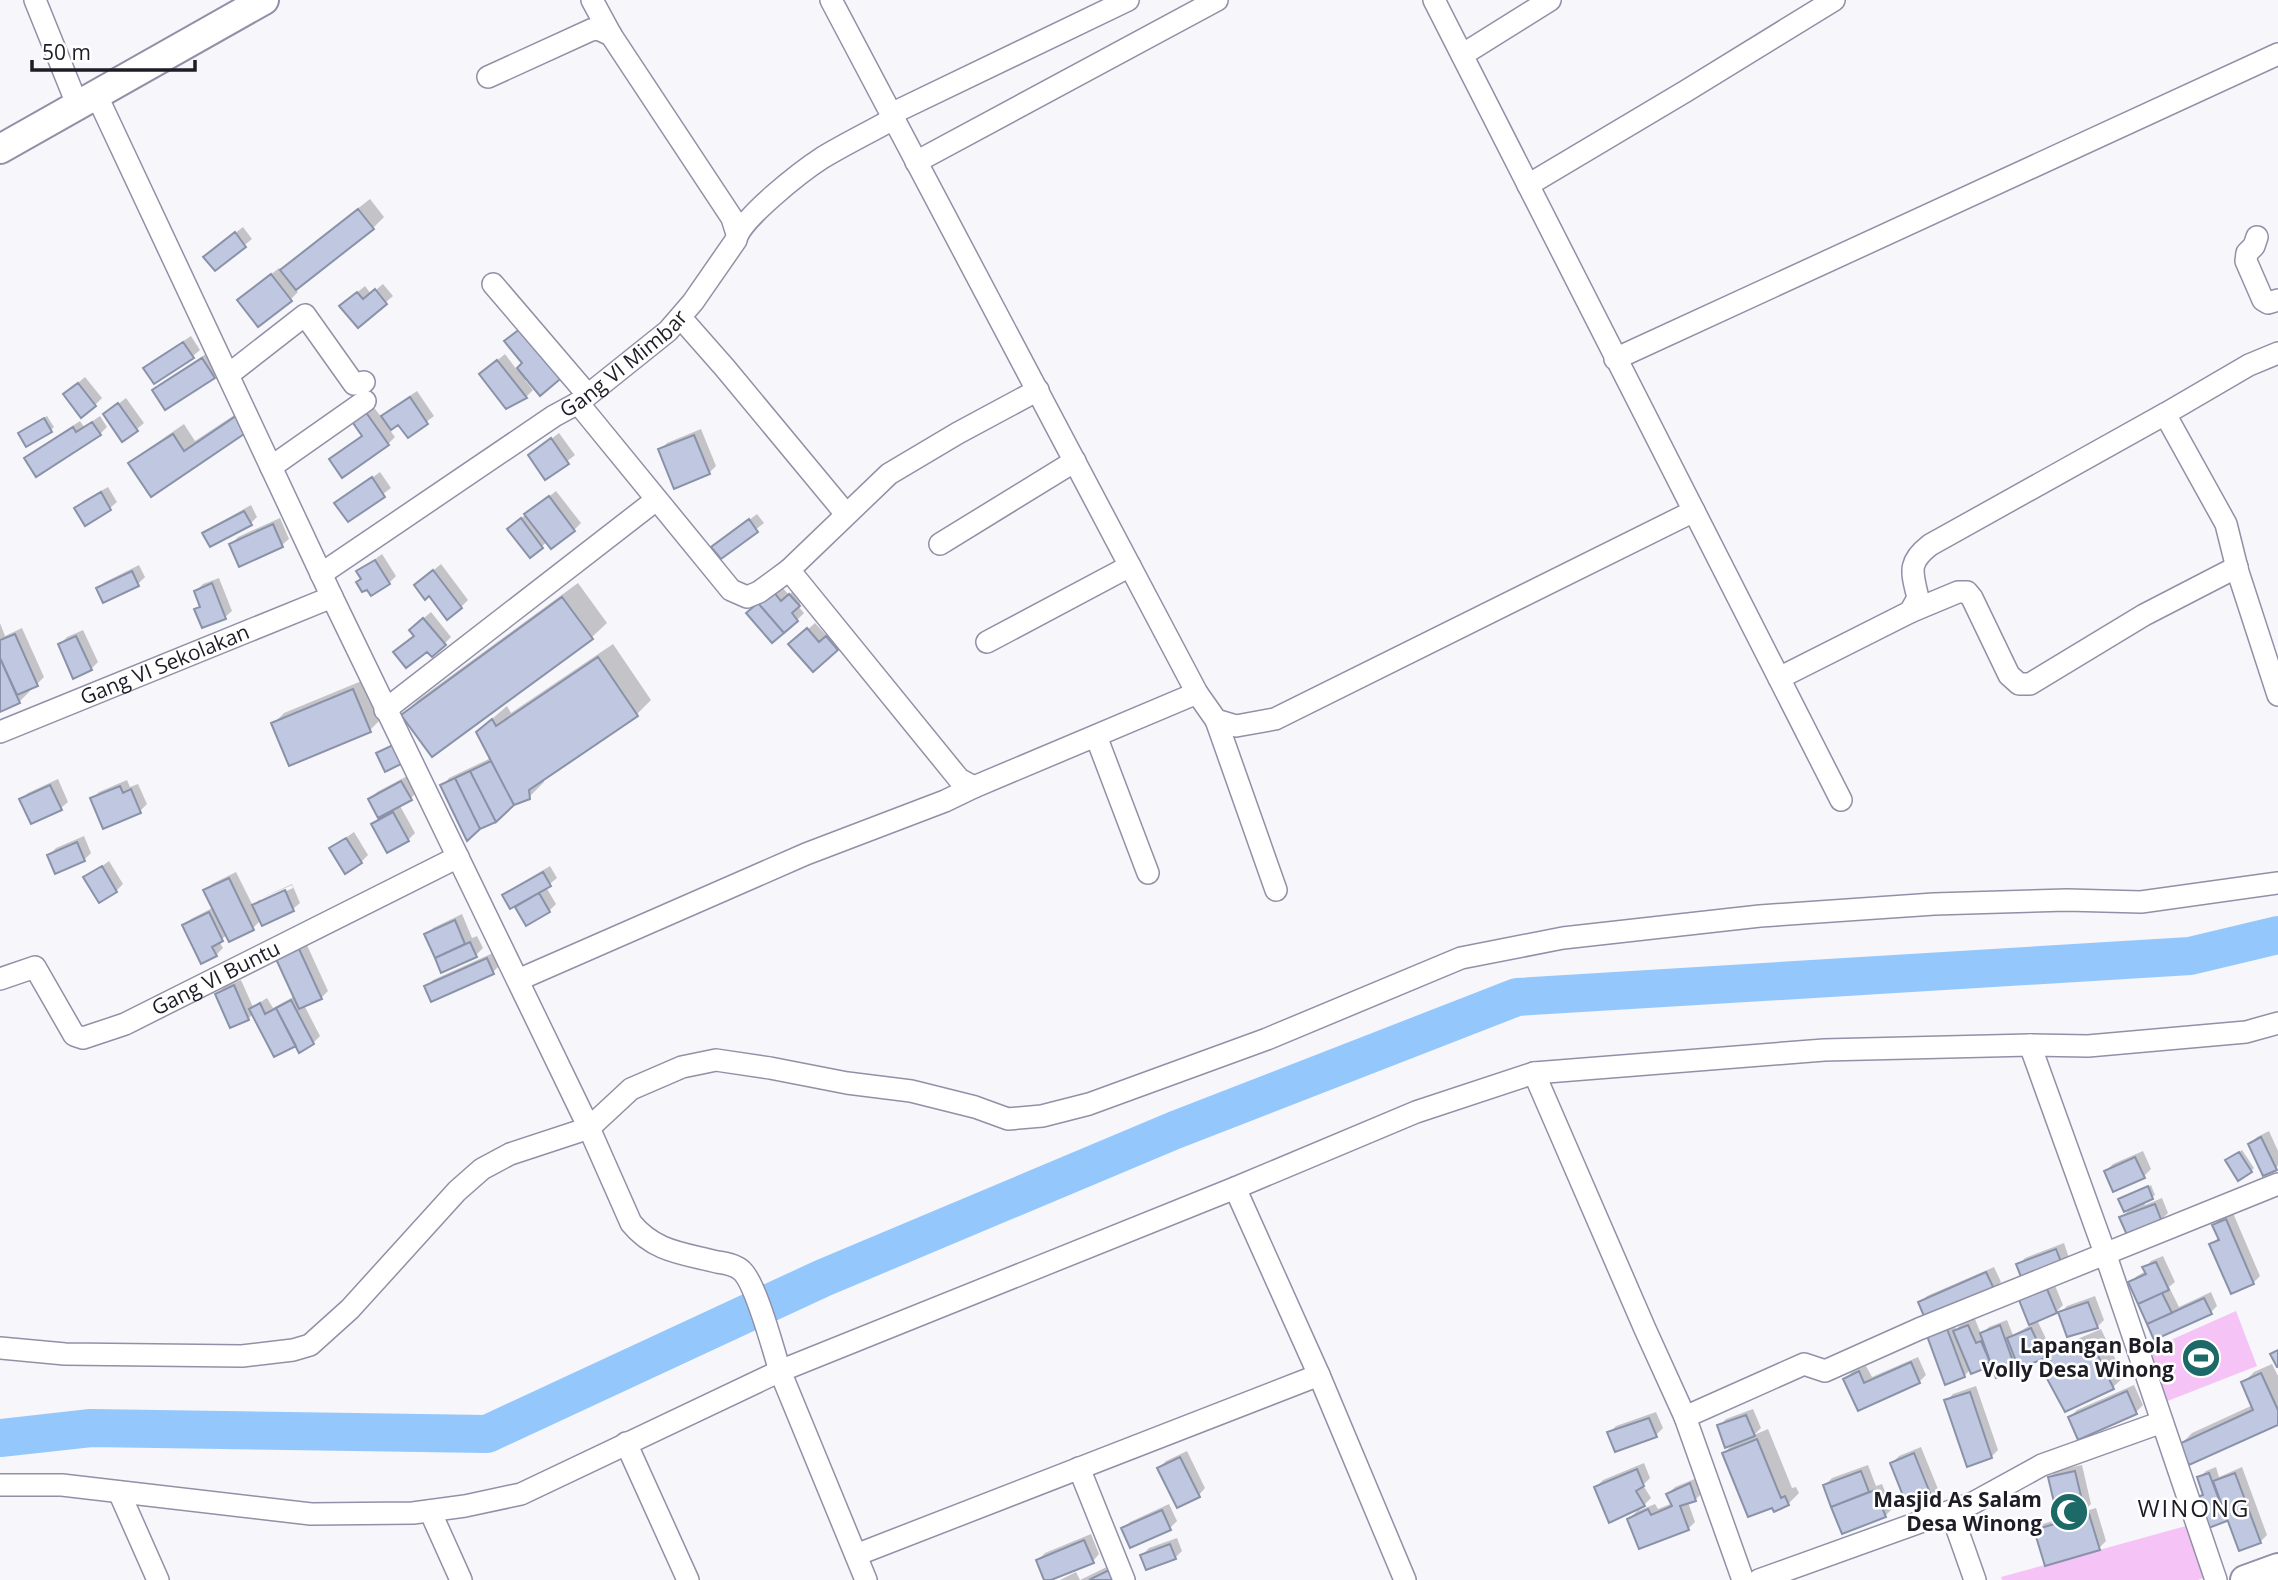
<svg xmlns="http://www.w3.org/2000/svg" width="2278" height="1580" font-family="'Open Sans',sans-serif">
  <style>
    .green { fill: #f5c3f5 }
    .shadow { fill: #0003 }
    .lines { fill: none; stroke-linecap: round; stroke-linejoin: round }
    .river { stroke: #94c7fb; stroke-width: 38 }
    .building { fill: #bfc8e0; stroke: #8a92a9; stroke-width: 2 }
    .street-casing { stroke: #9190a7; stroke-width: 24 }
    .secondary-casing { stroke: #9190a7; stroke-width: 32 }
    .street { stroke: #fff; stroke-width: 21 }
    .secondary { stroke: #fff; stroke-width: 28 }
    .labels { text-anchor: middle; stroke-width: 5; stroke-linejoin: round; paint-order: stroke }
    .street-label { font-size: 21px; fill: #1e1d26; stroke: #fff }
    .poi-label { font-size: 21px; font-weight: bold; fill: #1e1d26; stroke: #fff; text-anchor: end }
    .quarter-label { font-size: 24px; letter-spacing: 2px; fill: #1e1d26; stroke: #fff }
  </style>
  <rect width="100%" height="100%" fill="#f6f6fb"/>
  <!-- green -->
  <path class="green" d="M2236,1311L2257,1366L2165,1402L2146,1351Z
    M2186,1526L2206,1577L2198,1580H2002L2001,1577Z"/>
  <!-- shadow -->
  <path class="shadow" d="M370,199L384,217L373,228L295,289L298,292L291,299L259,325L246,294L279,268L281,271L293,259Z
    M243,227L252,239L215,269L213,250Z
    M383,284L393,296L358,326L349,299L365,286L371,294Z
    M191,336L200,350L193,356L145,368L152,361Z
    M209,352L221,370L214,376L155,390L161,383Z
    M505,354L517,370L524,363L528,378L525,380L533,390L526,397L506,407L488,368Z
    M85,377L102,398L95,405L72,388Z
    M417,391L434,416L408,436L399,422L389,429L395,437L388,444L363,435L353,420L372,405L382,418L390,409Z
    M126,398L144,423L137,429L105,414Z
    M248,406L151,494L131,464L142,453L184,424L195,441Z
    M47,416L54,427L51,430L24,431Z
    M100,416L107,427L100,434L26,459L33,452L80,421L84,427Z
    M701,429L716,466L709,473L660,450L667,443Z
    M559,433L575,455L546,478L530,455Z
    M380,472L391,488L348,520L337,503Z
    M108,487L117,502L110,508H76L83,501Z
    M556,491L581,523L574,530L547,542L530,556L516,522Z
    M251,505L257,517L250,524L205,533L212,527Z
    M757,514L764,523L721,557V541Z
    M280,518L289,539L282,545L231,544L238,537Z
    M382,554L396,576L389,583L358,582L362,578L358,572Z
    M441,564L468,600L461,607L430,594L416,585Z
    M139,565L145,577L138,584L98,588L105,582Z
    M219,578L232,611L225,617L197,610L201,605L196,591L203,584Z
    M578,583L607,623L592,637L432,754L403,715L418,700Z
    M781,586L789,595L796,588L805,598L798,606L804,613L797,620L749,613Z
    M431,612L451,637L444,644L427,649L403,645L415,635L418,623Z
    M0,623L5,636L22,628L44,677L37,684L29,688L30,691L19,702L0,711Z
    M815,623L827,636L834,630L844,642L837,649L798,638Z
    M83,630L98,662L91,669L60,644L67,637Z
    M613,644L651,700L636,715L544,778V782L529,797L513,804L443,785L449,778L491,758L478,733L493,718L507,706L511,713Z
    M364,680L381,719L370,730L273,724L284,713Z
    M409,775L417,792L411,798L399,804L415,833L408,840L374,825L386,812L370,799L377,792Z
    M58,779L68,802L61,808L21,799L28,793Z
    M127,780L130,787L138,784L147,804L140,811L92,799L99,792Z
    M354,832L368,855L361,862L331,848Z
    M84,836L91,853L84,860L49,855L56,848Z
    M109,861L123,884L116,891L86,878Z
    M550,866L557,878L546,887L556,904L549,911L527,923L516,904L504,896L511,889Z
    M236,872L253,906L260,899V903L293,888L292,885L260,899L292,884L300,903L293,909L261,920L253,928L229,940L227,935L219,941L223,948L216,955L184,925L191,919L214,907L205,891L212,884Z
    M462,914L472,938L477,936L483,948L476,955L442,970L426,935L433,928Z
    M306,943L328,991L321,998L304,1005L320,1036L313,1043L296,1044L254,1013L248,1019L217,994L224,987L241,980L253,1007L267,998L273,1008L295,996L278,959Z
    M495,952L500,965L493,972L432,1000L426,987L433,980Z
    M2269,1131L2278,1151V1166L2264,1174L2250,1144L2257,1137Z
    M2242,1150L2254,1168L2251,1171L2230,1158Z
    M2143,1151L2151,1169L2144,1176L2106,1171L2113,1164Z
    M2151,1185L2155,1195L2144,1202L2145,1205L2162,1198L2168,1213L2161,1220L2121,1218L2132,1207L2120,1200Z
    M2233,1213L2260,1276L2253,1283L2211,1245L2219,1237L2214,1225L2221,1218Z
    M2064,1243L2069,1258L2062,1265H2018L2025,1258Z
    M2163,1256L2175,1282L2169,1287L2179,1307L2211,1292L2217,1306L2210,1313L2155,1338L2130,1283L2137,1276L2146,1271L2145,1268L2151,1261Z
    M1994,1267L2001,1282L1994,1289L1920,1303L1927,1296Z
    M2054,1283L2063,1305L2056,1312L2037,1320L2051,1349L2044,1356L2019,1365L2015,1368L1992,1360L1985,1367L1971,1369L1964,1376L1928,1334L1953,1321L1956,1329L1962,1324L1975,1319L1981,1334L1989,1327L2007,1320L2013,1335L2031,1325L2021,1300L2028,1293Z
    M2095,1296L2104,1320L2097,1327L2060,1313L2067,1306Z
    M2101,1329L2124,1377L2113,1387L2047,1375L2055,1367L2050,1357L2061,1346Z
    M1918,1357L1926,1375L1919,1382L1859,1409L1845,1379L1852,1372L1866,1366L1872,1377Z
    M2272,1364L2278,1376V1423L2181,1444L2192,1433L2253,1405L2243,1383L2254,1372Z
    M2134,1385L2143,1405L2136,1412L2079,1438L2070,1417L2077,1410Z
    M1976,1386L1998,1450L1991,1457L1946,1401L1953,1394Z
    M1753,1409L1761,1428L1754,1435L1768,1429L1792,1488L1796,1487L1799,1493L1788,1504L1724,1453L1735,1442L1719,1426L1726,1419Z
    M1656,1412L1663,1428L1656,1435L1609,1433L1616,1426Z
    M1921,1447L1938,1489L1931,1496L1909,1505L1892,1463L1899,1456Z
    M1187,1451L1205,1488L1199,1495L1159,1468L1166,1461Z
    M1644,1463L1650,1478L1643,1485L1651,1498L1638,1511L1655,1504L1658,1509L1673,1503L1668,1494L1675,1487L1697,1478L1702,1493L1695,1500L1688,1502L1695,1522L1688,1529L1629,1519L1641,1507L1596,1487L1603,1480Z
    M1868,1465L1876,1486L1882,1484L1892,1509L1885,1516L1843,1532L1825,1485L1832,1478Z
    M2082,1465L2091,1504L2083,1512L2096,1508L2106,1541L2099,1548L2036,1531L2043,1524L2059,1519L2050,1477L2057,1470Z
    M2216,1467L2219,1477L2242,1467L2267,1535L2260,1542L2228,1517L2226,1520L2197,1499L2204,1492L2199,1478L2206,1471Z
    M1169,1504L1177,1521L1170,1528L1123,1529L1130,1522Z
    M1091,1534L1099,1554L1093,1561L1046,1580L1038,1560L1045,1553Z
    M1177,1538L1182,1551L1175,1558L1142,1555L1149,1548Z
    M1121,1560L1131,1580H1080Z
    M1076,1572L1080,1580H1060Z"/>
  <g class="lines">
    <!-- river -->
    <path class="river" d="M0,1438L91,1428L487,1434L823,1278L1175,1130L1517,997L2190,956L2278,935"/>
  </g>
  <!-- building -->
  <path class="building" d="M358,209L374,229L296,290L280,270Z
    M235,232L246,247L215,271L203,257Z
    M271,274L292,301L258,327L237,300Z
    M375,289L387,304L358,328L339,306L357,292L363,299Z
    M521,328L565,375L540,396L517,368L522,363L504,341Z
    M183,342L194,358L154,384L143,368Z
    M202,358L215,378L165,410L152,390Z
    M497,360L527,398L506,409L479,374Z
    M78,383L96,406L81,418L63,394Z
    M410,397L428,424L408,438L398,425L391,430L381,416Z
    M118,403L138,431L122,442L103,414Z
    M365,411L389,445L342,478L329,459L362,436L351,420Z
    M236,416L247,432L151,497L128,463L173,434L184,451Z
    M44,418L52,432L26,447L18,433Z
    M92,422L101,435L36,477L24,458L73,427L76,432Z
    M694,435L710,474L674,489L658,449Z
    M551,438L569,464L545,480L528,455Z
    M372,477L385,497L348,522L334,503Z
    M101,492L111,510L85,526L74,508Z
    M549,496L575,531L551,549L524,514Z
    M244,511L252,525L210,547L202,533Z
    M521,518L543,548L530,558L507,529Z
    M749,519L758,532L721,559L711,547Z
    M273,524L283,547L239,567L229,544Z
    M375,560L390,584L371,596L367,590L362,592L356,582L361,579L356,571Z
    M433,570L462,608L447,620L429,596L425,600L414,585Z
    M132,571L139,586L103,603L96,588Z
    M212,583L226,619L202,628L194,609L200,607L194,591Z
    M773,591L781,601L789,594L800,606L792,613L798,621L784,633L758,603Z
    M562,597L593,639L432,757L401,715Z
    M758,603L784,633L772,643L746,613Z
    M423,618L446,645L432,657L427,652L406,668L393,652L414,636L409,630Z
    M807,628L819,642L826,636L838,650L813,672L788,644Z
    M15,634L38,686L17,695L0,658V640Z
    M76,636L92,670L73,679L58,644Z
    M598,657L638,716L529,790L530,799L514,805L476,732L492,719L496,726Z
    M0,658L20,703L0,712Z
    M353,689L371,732L289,766L271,723Z
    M395,744L403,763L385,772L376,753Z
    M491,761L514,805L496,822L470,771Z
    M470,771L496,822L480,829L455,778Z
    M455,778L480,829L467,841L440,785Z
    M401,781L412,800L378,818L368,799Z
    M50,785L62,810L31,824L19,799Z
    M120,786L123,793L131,789L141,813L103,829L90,798Z
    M393,812L409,841L387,853L371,824Z
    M346,838L362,863L345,874L329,848Z
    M77,842L85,861L55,874L47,855Z
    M102,866L117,892L99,903L83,877Z
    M543,872L551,886L510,909L502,895Z
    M229,878L254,930L229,942L203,890Z
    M285,890L294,911L262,926L252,905Z
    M539,893L550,912L526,926L515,907Z
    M209,912L223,941L212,947L217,956L201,964L182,925Z
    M455,920L465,944L435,958L424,934Z
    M470,942L477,957L441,973L435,958Z
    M299,949L322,999L299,1009L276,959Z
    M487,958L494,974L431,1002L424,986Z
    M234,985L249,1020L230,1028L215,994Z
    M291,1000L314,1044L299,1053L276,1008Z
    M260,1003L265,1014L276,1008L296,1046L274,1057L249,1009Z
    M2261,1137L2277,1170L2263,1176L2248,1144Z
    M2239,1152L2252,1172L2238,1181L2225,1160Z
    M2135,1157L2145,1178L2113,1192L2104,1171Z
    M2148,1186L2153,1199L2124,1212L2118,1199Z
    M2155,1204L2162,1222L2127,1235L2119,1217Z
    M2226,1219L2254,1284L2231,1294L2209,1244L2219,1240L2212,1225Z
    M2056,1249L2063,1267L2023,1282L2016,1264Z
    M2156,1262L2169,1290L2138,1304L2128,1282L2146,1274L2142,1267Z
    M1986,1272L1995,1291L1926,1321L1918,1302Z
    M2047,1289L2057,1313L2029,1325L2019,1300Z
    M2162,1293L2172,1313L2147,1324L2138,1304Z
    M2204,1298L2212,1314L2154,1340L2147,1324Z
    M2088,1302L2098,1328L2067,1337L2058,1312Z
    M1968,1325L1976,1343L1981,1341L1990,1362L1984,1365L1986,1368L1971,1374L1953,1331Z
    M2000,1325L2016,1370L1996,1378L1980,1333Z
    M1946,1326L1965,1377L1945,1385L1926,1333Z
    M2031,1328L2045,1358L2019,1369L2007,1338Z
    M2090,1339L2114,1389L2065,1412L2045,1375L2055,1370L2048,1356Z
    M2278,1350V1367H2277L2270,1354Z
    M1911,1362L1920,1383L1858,1411L1843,1379L1859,1371L1864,1383Z
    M2261,1373L2278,1410V1425L2189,1465L2179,1444L2253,1410L2241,1382Z
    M2127,1391L2137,1414L2078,1440L2068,1417Z
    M1970,1392L1992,1458L1967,1467L1944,1400Z
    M1746,1415L1755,1436L1725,1448L1717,1425Z
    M1649,1418L1657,1437L1615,1452L1607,1432Z
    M1757,1439L1781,1498L1785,1496L1789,1505L1774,1512L1772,1508L1748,1517L1722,1453Z
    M1914,1453L1932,1498L1908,1508L1890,1463Z
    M1180,1457L1200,1497L1177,1508L1157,1468Z
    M1637,1469L1644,1486L1636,1491L1645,1506L1609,1523L1594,1487Z
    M1861,1471L1869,1492L1831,1507L1823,1485Z
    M2075,1471L2085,1513L2058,1519L2048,1477Z
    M2209,1473L2227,1521L2206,1529L2195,1498L2203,1495L2197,1477Z
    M2235,1473L2261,1543L2239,1551L2213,1481Z
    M1690,1483L1696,1501L1680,1506L1689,1530L1639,1549L1627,1519L1648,1509L1651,1515L1672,1506L1666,1494Z
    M1875,1490L1886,1517L1842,1534L1831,1507Z
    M1162,1510L1171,1530L1130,1548L1121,1528Z
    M2089,1514L2100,1550L2045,1566L2034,1530Z
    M1084,1540L1094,1563L1051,1580H1044L1036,1560Z
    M1170,1544L1176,1559L1146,1570L1140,1555Z
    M1109,1570L1115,1580H1089Z"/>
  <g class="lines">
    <!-- street casing -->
    <g class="street-casing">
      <g id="street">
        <path d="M35,0L77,104"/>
        <path d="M592,0L611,35L732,218L737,234"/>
        <path d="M831,0L1197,693L1216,720L1236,726L1275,719L1694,511"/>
        <path d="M1434,0L1841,800"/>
        <path d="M1462,55L1550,0"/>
        <path d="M488,77L591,30L598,29L611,35"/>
        <path d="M891,114L1128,0"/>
        <path d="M916,162L1217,0"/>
        <path d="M1528,185L1686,91L1834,0"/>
        <path d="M2257,237L2254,246L2247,253L2246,261L2263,300L2268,303L2278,300"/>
        <path d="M493,284L587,394"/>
        <path d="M681,318L725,368L846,514"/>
        <path d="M1615,359L2278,54"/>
        <path d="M228,375L305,315L354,384L364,382"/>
        <path d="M578,403L731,590L747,597L759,592L789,570L959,779L974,787L1197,693"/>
        <path d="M2165,414L2249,365L2278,353"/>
        <path d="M271,467L365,401"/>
        <path d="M940,544L1075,461"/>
        <path d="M789,570L889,474L958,433L1038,390"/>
        <path id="s1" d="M321,574L554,416L578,403L668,331L693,302L736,240C740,219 802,171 822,158C845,144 870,132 893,119"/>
        <path d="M1910,612L1958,592H1967L1972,598L2009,675L2019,684H2030L2144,615L2237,567"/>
        <path d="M987,642L1130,566"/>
        <path d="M1779,678L1910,612L1918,598C1912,572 1907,563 1930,545L2165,414L2226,524L2238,572L2278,695"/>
        <path d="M385,710L656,500"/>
        <path d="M1216,720L1276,890"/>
        <path id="s2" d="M0,732L332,597"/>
        <path d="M1096,736L1148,873"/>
        <path id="s3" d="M0,979L35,967L74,1035L83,1038L125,1024L458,857"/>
        <path d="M518,980L806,854L945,801L974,787"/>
        <path d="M2030,1045L2105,1253L2216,1580"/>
        <path d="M1534,1073L1645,1329L1685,1417L1743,1580"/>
        <path d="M1235,1188L1319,1375L1405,1580"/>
        <path d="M0,1348L65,1354L242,1356L293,1350L310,1345L350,1309L457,1191L482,1169L510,1154L589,1128L631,1089L682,1067L716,1060L770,1068L847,1083L911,1091L975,1107L1008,1119L1042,1116L1089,1104L1267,1039L1461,958L1563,938L1760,916L1934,904L2067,900L2141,902L2278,883"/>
        <path d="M1685,1417L1804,1364L1825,1371L1919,1329L2278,1184"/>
        <path d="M626,1443L688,1580"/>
        <path d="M1079,1468L1124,1580"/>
        <path d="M0,1485H62L311,1514L413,1513L465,1506L521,1494L780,1371C773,1349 756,1284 742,1271C736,1265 725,1263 717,1262C682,1253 655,1252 631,1223L589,1128L332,597L96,94"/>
        <path d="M119,1492L158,1580"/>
        <path d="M430,1511L461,1580"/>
        <path d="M1951,1512L1975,1580"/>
        <path d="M856,1555L1319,1375"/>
        <path d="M866,1580L780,1371L1235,1188L1416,1112L1534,1073L1824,1050L2030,1045L2088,1046L2246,1032L2278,1023"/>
        <path d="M1759,1580L1973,1503L2042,1465L2162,1422"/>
      </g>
    </g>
    <!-- secondary casing -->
    <g class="secondary-casing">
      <path id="secondary" d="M0,149L264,0
        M2245,1580L2278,1568"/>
    </g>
    <!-- street -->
    <use href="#street" class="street"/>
    <!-- secondary -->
    <use href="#secondary" class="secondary"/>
  </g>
  <!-- icons -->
  <defs>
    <g id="stadium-disc" transform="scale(2.0125)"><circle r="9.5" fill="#1d6967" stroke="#fff"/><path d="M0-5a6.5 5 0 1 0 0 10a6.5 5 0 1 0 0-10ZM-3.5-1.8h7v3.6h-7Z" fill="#fff"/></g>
    <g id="mosque-disc" transform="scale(2.0125)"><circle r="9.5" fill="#1d6967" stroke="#fff"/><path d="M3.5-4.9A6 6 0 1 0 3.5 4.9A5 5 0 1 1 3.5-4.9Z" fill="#fff"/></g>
  </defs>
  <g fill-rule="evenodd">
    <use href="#stadium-disc" x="2201" y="1358"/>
    <use href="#mosque-disc" x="2069" y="1512"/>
  </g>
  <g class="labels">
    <!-- street labels -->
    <g class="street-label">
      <text dy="7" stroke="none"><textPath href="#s1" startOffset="369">Gang VI Mimbar</textPath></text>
      <text dy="7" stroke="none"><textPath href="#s2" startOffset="178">Gang VI Sekolakan</textPath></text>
      <text dy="7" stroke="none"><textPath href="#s3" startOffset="271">Gang VI Buntu</textPath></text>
    </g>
    <!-- poi labels -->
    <g class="poi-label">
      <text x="2174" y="1353">Lapangan Bola<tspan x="2174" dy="24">Volly Desa Winong</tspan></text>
      <text x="2042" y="1507">Masjid As Salam<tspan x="2042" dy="24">Desa Winong</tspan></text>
    </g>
    <!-- quarter labels -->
    <g class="quarter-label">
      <text x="2194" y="1517">WINONG</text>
    </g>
  </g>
  <!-- scale -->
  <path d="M32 60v10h163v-10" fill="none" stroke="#1e1d26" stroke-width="3.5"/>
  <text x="42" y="60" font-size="21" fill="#1e1d26" stroke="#ffffff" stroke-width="5" paint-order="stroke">50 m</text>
</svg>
